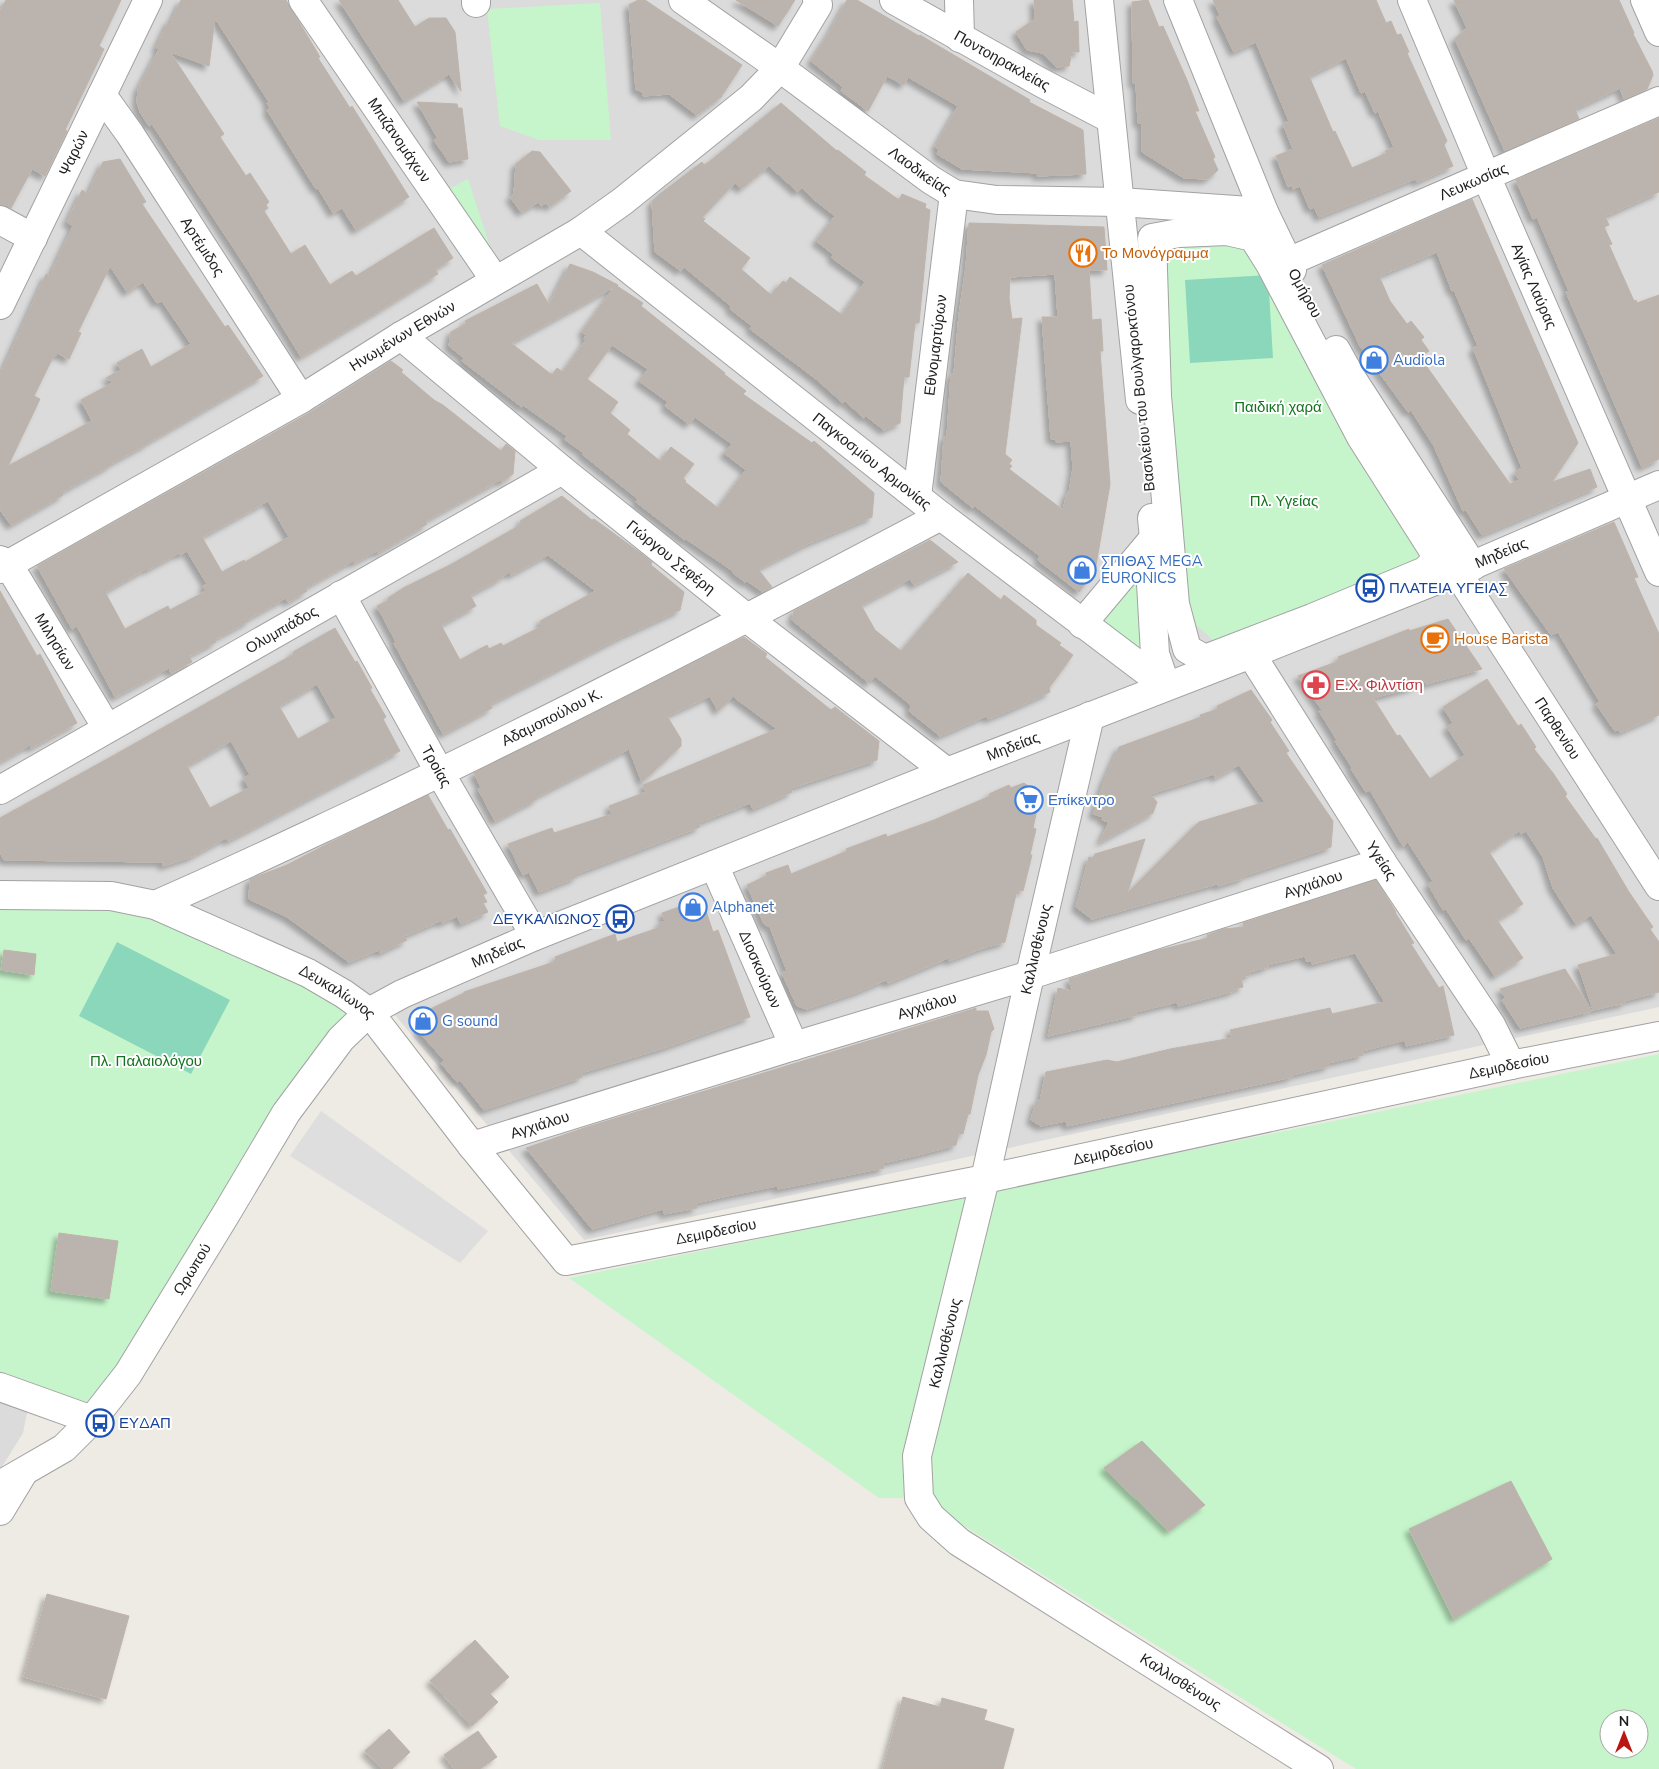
<svg xmlns="http://www.w3.org/2000/svg" width="1659" height="1769" font-family="'Nunito Sans',sans-serif">
  <style>
    .residential { fill: #dcdbdb }
    .park { fill: #c6f5cb; fill-rule: evenodd }
    .pitch { fill: #8ad7bb }
    .parking { fill: #dedede }
    .building { fill: #bbb4ae; stroke: #bfb3a9; fill-rule: evenodd; filter: url(#shadow) }
    .lines { fill: none; stroke-linecap: round; stroke-linejoin: round }
    .minor-casing { stroke: #a2a2a2; stroke-width: 30 }
    .minor { stroke: #fff; stroke-width: 28 }
    .labels { text-anchor: middle; stroke-width: 4; stroke-linejoin: round; paint-order: stroke }
    .street-label { font-size: 15px; fill: #1e1e1e; stroke: #fff }
    .food-label { font-size: 15px; fill: #c56008; stroke: #fff; text-anchor: start }
    .shop-label { font-size: 15px; fill: #366cbe; stroke: #fff; text-anchor: start }
    .park-label { font-size: 15px; fill: #157320; stroke: #fff }
    .transit-label { font-size: 15px; fill: #164399; stroke: #fff; text-anchor: start }
    .health-label { font-size: 15px; fill: #be3a42; stroke: #fff; text-anchor: start }
  </style>
  <defs>
    <filter id="shadow"><feDropShadow dx="-4.5" dy="4.5" stdDeviation="2.5" flood-color="#0004"/></filter>
  </defs>
  <rect width="100%" height="100%" fill="#eeebe5"/>
  <!-- residential -->
  <path class="residential" d="M0,0H1659V1007L584,1240L390,1009L0,906Z
    M0,1398L28,1408L23,1433L0,1470Z"/>
  <!-- park -->
  <path class="park" d="M600,3L611,140H539L500,126L487,9Z
    M468,179L491,250L449,189Z
    M1249,241L1439,552L1214,641L1191,620L1170,376L1161,243Z
    M1136,572L1148,659L1100,622Z
    M0,895L111,896L369,1012L92,1420L0,1387Z
    M1659,1054V1769H1356L919,1498H879L569,1278ZM1609,1719H1639V1749H1609Z"/>
  <!-- pitch -->
  <path class="pitch" d="M1268,275L1273,358L1190,363L1185,280Z
    M117,942L230,1000L191,1074L79,1016Z"/>
  <!-- parking -->
  <path class="parking" d="M321,1111L488,1231L460,1263L290,1156Z"/>
  <!-- building -->
  <path class="building" d="M6,0H121L99,46L104,49L65,130L67,131L47,172L45,176L32,169L11,208L0,204V11Z
    M181,0H286L320,57L318,58L350,108L352,106L409,197L356,230L342,208L333,213L318,188L316,189L267,110L270,108L267,103L269,102L215,18L209,66L170,52L224,134L220,137L246,176L250,173L269,202L266,205L268,208L264,211L291,254L305,245L330,285L352,271L356,276L434,228L453,258L435,269L438,274L380,310L301,357L248,270L152,124L149,126L140,112L137,102L138,89L159,49L156,48L169,20L171,21Z
    M339,0H398L415,27L429,18H446L455,32L461,91L449,74L404,101Z
    M638,0H645L742,65L721,97L697,115L669,94L643,96L642,91L636,90L629,5Z
    M736,0H795L778,26Z
    M847,0H857L919,36L920,35L1030,100L1029,102L1083,130L1086,174L1037,176L1038,173L962,169L937,154L939,149L935,147L958,106L908,77L904,85L887,76L868,111L841,91L843,87L811,61L828,35Z
    M1034,0H1072L1074,22L1078,21L1079,52H1072L1069,66L1056,67L1042,53L1027,50L1016,32L1035,19Z
    M1148,0L1159,27L1163,26L1187,80L1199,111H1195L1215,157L1213,159L1218,170L1208,179L1184,178L1142,152V123H1138L1136,83H1133L1132,2Z
    M1213,0H1376L1386,23L1391,21L1397,35L1401,34L1409,52L1407,53L1447,141L1444,145L1453,166L1417,182L1415,179L1319,217L1314,207L1310,209L1300,186L1293,189L1292,185L1288,187L1276,156L1293,149L1283,124L1289,121L1256,42L1234,52L1217,17L1220,15ZM1346,58L1361,93L1365,91L1375,113L1378,111L1394,147L1385,151L1387,153L1352,168L1335,131L1333,132L1309,76Z
    M1454,0H1619L1634,33L1633,34L1652,71L1653,75L1647,89L1624,99L1620,88L1575,109L1579,119L1505,151L1455,39L1467,28Z
    M417,102L457,104L458,108H462L468,159L449,162L434,140L437,137Z
    M781,103L837,151L838,150L866,172L864,175L899,200L902,194L926,204L925,208L930,210L919,323H915L909,377H904L900,423L884,430L866,416L864,418L845,401L843,403L816,379L750,329L752,326L730,309L731,306L684,267L681,271L655,252L652,202L660,194L702,162L704,165L709,162ZM769,166L798,192L802,188L812,198L835,216L816,241L833,254L832,258L865,282L842,315L790,277L786,283L783,281L771,295L741,269L750,258L703,221L705,219L702,217L735,183L741,189Z
    M1659,118V192L1605,216L1609,225L1604,227L1612,244L1609,245L1634,301L1636,300L1637,303L1659,295V459L1642,467L1566,292L1569,291L1537,217L1533,219L1516,180Z
    M532,151L540,152L571,191L549,207L546,203L541,206L539,202L521,212L510,197L514,194L516,164Z
    M120,159L146,202L142,204L225,327L228,325L263,376L147,443V444L110,464L111,465L62,492L63,495L11,525L0,510V376L46,274L50,276L73,226L67,222L82,190L88,194L103,162ZM110,266L127,292L143,282L157,303L162,301L191,344L151,367L142,349L117,363L121,370L106,378L114,382L81,400L92,421L8,466L40,399L34,396L54,355L56,356L57,353L69,359L81,333L78,332Z
    M1472,199L1578,443L1552,482L1590,469L1597,487L1482,535L1466,510L1463,511L1434,446L1411,410L1408,412L1360,346L1322,265ZM1437,252L1452,291L1454,290L1478,346L1473,348L1522,468L1515,472L1519,480L1510,484L1420,357L1429,351L1421,340L1424,337L1411,321L1407,324L1390,301L1379,276Z
    M969,223L1104,227L1107,270H1089L1092,320L1101,319L1103,351H1100L1110,484L1095,571L1079,592L1038,560L1040,556L975,506L973,508L941,482L944,437H947L951,374H954L959,315L966,267ZM1055,274L1058,317H1042L1051,439H1056V442L1071,441L1073,468L1069,493H1067L1063,510L1009,469L1012,466L1009,464L1012,460L1005,454L1022,318L1012,319L1009,298L1010,277Z
    M570,264L593,272L618,285L617,286L643,303L641,306L725,373L724,374L746,391L743,394L812,443L814,441L874,493L872,517L807,544L758,569L772,587L763,592L747,581L745,582L733,573V571L686,539L685,540L636,502L638,499L582,454L584,453L564,439L567,436L523,405L522,407L462,361L464,358L449,346L451,332L467,323L465,321L537,284L549,305ZM614,287L582,332L586,335L584,339L586,340L563,372L557,368L552,375L511,343ZM612,345L648,369L639,381L668,402L665,406L689,424L695,417L732,444L724,453L746,470L718,508L685,482L686,481L683,478L694,464L671,447L660,461L627,434L630,430L610,413L618,402L587,379Z
    M391,361L403,370L401,372L434,400L443,405L501,451L506,444L515,451L513,474L502,482L500,480L425,521L427,524L378,553L377,551L354,563L353,561L305,588L307,591L288,602L286,598L248,619L249,621L215,639L216,642L189,656L192,662L171,673L169,668L115,697L77,626L72,629L37,566L309,413ZM268,501L289,537L245,562L244,560L222,572L202,537ZM187,551L207,584L203,586L206,591L170,610L168,606L125,629L105,592L146,569L147,570L179,553L180,555Z
    M562,496L592,520L594,519L642,554L652,562L651,565L684,592L680,610L621,637L490,704L492,708L443,734L394,643L396,642L377,606L389,600L388,598L405,587L450,565L522,524L520,521ZM548,555L596,591L540,621L542,626L503,646L501,643L489,649L487,645L460,660L441,625L476,606L470,595L498,580L509,572L511,575Z
    M1614,522L1638,577L1634,578L1659,634V715L1621,732L1618,730L1615,731L1596,704L1600,702L1558,632L1551,635L1504,569Z
    M930,540L958,562L914,585L910,579L861,605L875,630L901,651L968,573L1001,600L1004,595L1036,620V625L1061,643L1059,645L1073,655L1049,688L1050,692L1015,708L988,719L986,716L940,736L909,711L911,707L909,705L910,704L875,676L869,683L792,620L794,611Z
    M0,591L37,656L40,654L77,723L31,748L30,745L0,762Z
    M1448,619L1482,669L1426,684L1424,681L1411,688L1373,698L1397,736L1400,735L1430,779L1465,755L1447,727L1453,723L1443,707L1487,679L1518,726L1521,724L1536,747L1534,749L1553,773L1567,794L1565,796L1596,839L1597,838L1629,892L1653,927L1650,929L1659,942V992L1624,1001L1625,1003L1593,1010L1578,965L1617,954L1591,915L1576,924L1553,888L1543,857L1526,831L1521,834L1519,831L1489,852L1523,904L1497,920L1523,958L1495,976L1469,938L1466,940L1446,909L1443,910L1428,884L1433,881L1408,842L1403,846L1370,790L1366,792L1351,769H1353L1335,741L1337,740L1319,711L1322,710L1298,676L1339,661L1338,657L1409,629V631Z
    M335,628L355,662L357,661L372,688L370,689L386,717L383,719L400,751L228,841L226,838L191,857L163,866V862L4,860L0,852V818L109,758L294,654L293,652ZM317,684L336,718L298,739L279,706ZM231,741L250,775L244,778L249,788L210,808L187,766Z
    M744,637L767,654L765,657L831,710L835,707L879,741L877,760L791,788L792,792L753,809L750,803L698,823L700,827L576,874L577,877L539,892L529,872L523,875L508,844L552,828L554,833L612,814L609,806L646,792L643,785L777,729L735,698L734,696L718,711L710,696L667,716L681,739V746L642,782L629,749L536,797L537,799L495,821L478,789L481,787L474,773Z
    M1251,690L1272,720L1270,722L1289,751L1286,753L1333,821L1331,847L1243,876L1244,878L1218,886L1217,884L1092,919L1076,907L1089,857L1093,858L1095,854L1145,839L1127,894L1199,822L1265,802L1239,765L1215,778L1214,774L1150,794L1157,802L1153,813L1100,842L1109,822L1102,820L1103,817L1093,814L1104,781L1119,747L1201,717L1200,715L1218,709L1217,706Z
    M1024,783L1040,795L1033,828L1036,829L1030,855H1032L1023,891L1017,890L1005,942L983,948L949,961L948,958L888,983L886,980L860,991L807,1009L797,1006L782,973L787,971L770,927L764,924L747,885L766,876V873L788,865L791,874L847,851L846,849L886,834L887,837L934,820L990,796L989,794L1009,785L1011,788Z
    M428,795L448,830L450,829L487,893L483,895L487,902L483,903L488,912L461,924L457,916L442,923L440,921L404,936L407,940L380,953L379,950L349,962L287,917L249,899L250,879L287,865L331,842Z
    M1376,880L1396,912H1395L1414,943L1411,944L1439,988L1443,986L1454,1035L1406,1046L1405,1040L1362,1051L1363,1055L1328,1063L1329,1066L1292,1075V1077L1067,1126L1066,1121L1041,1126L1031,1120L1036,1101H1040L1046,1072L1107,1060L1117,1062L1170,1049L1232,1038L1230,1030L1330,1008L1332,1014L1385,1002L1355,953L1312,964L1311,961H1306L1305,956L1267,965L1268,967L1249,972L1250,975L1241,977L1243,987L1234,989V991L1178,1006L1177,1002L1136,1012L1137,1015L1048,1036L1058,988L1072,991L1069,979L1155,951L1208,938L1207,935L1223,929L1244,927L1243,923Z
    M702,899L713,932L718,930L750,1017L664,1048L581,1073L582,1077L484,1110L460,1080L457,1082L441,1063L444,1060L419,1032L424,1012L464,993V992L551,963L556,961L555,957L615,934L617,942L661,927L659,923L665,921L662,913Z
    M4,950L36,954L34,975L1,970Z
    M1565,969L1592,1011L1520,1028L1502,1000L1505,997L1500,989Z
    M976,1008V1011H988L994,1029L991,1032L986,1055L978,1075L970,1114H968L963,1134L959,1133L956,1145L918,1155L883,1163L884,1168L778,1189L777,1186L736,1194L696,1203L697,1208L664,1214L663,1209L592,1229L526,1148L584,1128Z
    M59,1233L118,1241L109,1299L51,1291Z
    M1142,1441L1205,1505L1169,1531L1104,1468Z
    M1511,1481L1552,1559L1454,1619L1409,1529Z
    M47,1594L129,1616L106,1699L24,1677Z
    M475,1640L509,1677L490,1694L498,1702L472,1726L430,1681Z
    M903,1697L940,1707L942,1698L987,1710L984,1720L1014,1729L1003,1769H883Z
    M389,1729L410,1752L392,1769H382L365,1751Z
    M478,1731L497,1757L480,1769H454L444,1755Z"/>
  <g class="lines">
    <!-- minor casing -->
    <g class="minor-casing">
      <g id="minor">
        <path id="s1" d="M303,0L495,280"/>
        <path d="M476,0V3"/>
        <path id="s2" d="M683,0L780,68L931,180L954,194L997,200L1120,202L1264,212"/>
        <path id="s3" d="M894,0L1040,82L1111,119"/>
        <path d="M959,0L960,38"/>
        <path d="M1099,0L1140,400"/>
        <path d="M1178,0L1264,212L1292,270"/>
        <path id="s4" d="M1412,0L1486,176L1659,572"/>
        <path d="M1645,0L1659,32"/>
        <path id="s5" d="M102,95L130,134L301,399"/>
        <path d="M0,220L33,238"/>
        <path id="s6" d="M581,231L941,516L1166,686"/>
        <path d="M1227,231L1253,237L1270,264L1361,437L1438,558L1425,571L1312,618L1205,659L1187,649L1175,604L1157,396L1152,238L1179,233Z"/>
        <path id="s7" d="M1288,262L1659,101"/>
        <path id="s8" d="M0,305L148,0"/>
        <path id="s9" d="M401,336L562,470L748,619L947,772"/>
        <path d="M1336,350L1351,377L1473,566"/>
        <path id="s10" d="M917,496L954,194"/>
        <path d="M1152,518L1154,538L1150,566L1155,654L1166,686"/>
        <path id="s11" d="M0,560L8,564L107,728"/>
        <path id="s12" d="M0,569L301,399L401,336L581,231L623,201L751,98L780,68L818,5L817,0"/>
        <path id="s13" d="M1457,572L1659,886"/>
        <path id="s14" d="M341,595L440,773L535,936"/>
        <path d="M1082,624L1154,538"/>
        <path id="s15" d="M1251,654L1382,862L1491,1025L1511,1065"/>
        <path id="s16" d="M1090,716L1030,975L985,1179L917,1456L919,1498L931,1517L959,1542L1319,1769"/>
        <path id="s17" d="M0,790L562,470"/>
        <path id="s18" d="M714,865L794,1046"/>
        <path id="s19" d="M0,895L111,896L155,905L308,973L344,994L369,1012L472,1146L566,1261L985,1179L1511,1065L1659,1036"/>
        <path id="s20" d="M155,905C220,877 283,847 347,817C548,722 745,620 941,516"/>
        <path id="s21" d="M472,1146L794,1046L1030,975L1382,862"/>
        <path d="M0,1387L92,1420"/>
        <path id="s22" d="M0,1485L64,1448L92,1420L128,1374L226,1214L286,1113L341,1039L369,1012L402,994L535,936L947,772L1251,654L1457,572L1659,485"/>
        <path d="M0,1511L23,1473"/>
      </g>
    </g>
    <!-- minor -->
    <use href="#minor" class="minor"/>
  </g>
  <!-- icons -->
  <defs>
    <g id="restaurant-ring" transform="scale(1.4375)"><circle r="9.5" fill="#fff" stroke="#e8710a" stroke-width="1.5"/><path d="M-5-6h1v4h1v-4h1v4h1v-4h1v5L-1.5 .5V6h-2V.5L-5-1ZM5-6V6H3V1.5H1.5Q1.5-4 5-6Z" fill="#e8710a"/></g>
    <g id="shop-ring" transform="scale(1.4375)"><circle r="9.5" fill="#fff" stroke="#3f7fe0" stroke-width="1.5"/><path d="M-5-2.5h2.3a2.7 3.5 0 0 1 5.4 0H5L5.5 6h-11ZM-1.5-2.5h3a1.5 2.3 0 0 0-3 0Z" fill="#3f7fe0"/></g>
    <g id="bus-ring" transform="scale(1.4375)"><circle r="9.5" fill="#fff" stroke="#1a4fb4" stroke-width="1.5"/><path d="M-5-6H5V4H4V6H2V4H-2V6H-4V4H-5ZM-3.5-4V0h7V-4ZM-3.5 1.2v1.5H-2V1.2ZM2 1.2v1.5H3.5V1.2Z" fill="#1a4fb4"/></g>
    <g id="cafe-ring" transform="scale(1.4375)"><circle r="9.5" fill="#fff" stroke="#e8710a" stroke-width="1.5"/><path d="M-5.5-4.5H6V0H3Q3 3.5 0 3.5H-2.5Q-5.5 3.5-5.5 0ZM3-3.2v2h1.7v-2ZM-6 4.5H4V6H-6Z" fill="#e8710a"/></g>
    <g id="pharmacy-ring" transform="scale(1.4375)"><circle r="9.5" fill="#fff" stroke="#e0444e" stroke-width="1.5"/><path d="M-2-6h4v4h4v4h-4v4h-4v-4h-4v-4h4Z" fill="#e0444e"/></g>
    <g id="supermarket-ring" transform="scale(1.4375)"><circle r="9.5" fill="#fff" stroke="#3f7fe0" stroke-width="1.5"/><path d="M-6-5.5h2.5l.6 2H6L4.5 2H-2.5L-4.4-4H-6ZM-1.5 3.2a1.3 1.3 0 1 0 .1 0ZM3 3.2a1.3 1.3 0 1 0 .1 0Z" fill="#3f7fe0"/></g>
  </defs>
  <g fill-rule="evenodd">
    <use href="#restaurant-ring" x="1083" y="253"/>
    <use href="#shop-ring" x="1374" y="360"/>
    <use href="#shop-ring" x="1082" y="570"/>
    <use href="#bus-ring" x="1370" y="588"/>
    <use href="#cafe-ring" x="1435" y="639"/>
    <use href="#pharmacy-ring" x="1316" y="685"/>
    <use href="#supermarket-ring" x="1029" y="800"/>
    <use href="#shop-ring" x="693" y="907"/>
    <use href="#bus-ring" x="620" y="919"/>
    <use href="#shop-ring" x="423" y="1021"/>
    <use href="#bus-ring" x="100" y="1423"/>
  </g>
  <g class="labels">
    <!-- street labels -->
    <g class="street-label">
      <text dy="5" stroke="none"><textPath href="#s3" startOffset="124">Ποντοηρακλείας</textPath></text>
      <text dy="5" stroke="none"><textPath href="#s1" startOffset="170">Μπιζανομάχων</textPath></text>
      <text dy="5" stroke="none"><textPath href="#s8" startOffset="169">Ψαρών</textPath></text>
      <text dy="5" stroke="none"><textPath href="#s2" startOffset="292">Λαοδικείας</textPath></text>
      <text dy="5" stroke="none"><textPath href="#s7" startOffset="202">Λευκωσίας</textPath></text>
      <text dy="5" stroke="none"><textPath href="#s5" startOffset="182">Αρτέμιδος</textPath></text>
      <text dy="5" stroke="none"><textPath href="#s4" startOffset="311">Αγίας Λαύρας</textPath></text>
      <text transform="translate(1305 293) rotate(61)" y="5">Ομήρου</text>
      <text dy="5" stroke="none"><textPath href="#s12" startOffset="465">Ηνωμένων Εθνών</textPath></text>
      <text dy="5" stroke="none"><textPath href="#s10" startOffset="152">Εθνομαρτύρων</textPath></text>
      <text transform="translate(1139 388) rotate(-96)" y="5">Βασιλείου του Βουλγαροκτόνου</text>
      <text dy="5" stroke="none"><textPath href="#s6" startOffset="371">Παγκοσμίου Αρμονίας</textPath></text>
      <text dy="5" stroke="none"><textPath href="#s22" startOffset="1830">Μηδείας</textPath></text>
      <text dy="5" stroke="none"><textPath href="#s9" startOffset="349">Γιώργου Σεφέρη</textPath></text>
      <text dy="5" stroke="none"><textPath href="#s17" startOffset="324">Ολυμπιάδος</textPath></text>
      <text dy="5" stroke="none"><textPath href="#s11" startOffset="100">Μιλησίων</textPath></text>
      <text dy="5" stroke="none"><textPath href="#s20" startOffset="439">Αδαμοπούλου Κ.</textPath></text>
      <text dy="5" stroke="none"><textPath href="#s13" startOffset="186">Παρθενίου</textPath></text>
      <text dy="5" stroke="none"><textPath href="#s22" startOffset="1305">Μηδείας</textPath></text>
      <text dy="5" stroke="none"><textPath href="#s14" startOffset="196">Τροίας</textPath></text>
      <text dy="5" stroke="none"><textPath href="#s15" startOffset="244">Υγείας</textPath></text>
      <text dy="5" stroke="none"><textPath href="#s21" startOffset="881">Αγχιάλου</textPath></text>
      <text transform="translate(1036 949) rotate(-77)" y="5">Καλλισθένους</text>
      <text dy="5" stroke="none"><textPath href="#s22" startOffset="750">Μηδείας</textPath></text>
      <text dy="5" stroke="none"><textPath href="#s18" startOffset="114">Διοσκούρων</textPath></text>
      <text dy="5" stroke="none"><textPath href="#s19" startOffset="358">Δευκαλίωνος</textPath></text>
      <text dy="5" stroke="none"><textPath href="#s21" startOffset="476">Αγχιάλου</textPath></text>
      <text dy="5" stroke="none"><textPath href="#s19" startOffset="1676">Δεμιρδεσίου</textPath></text>
      <text dy="5" stroke="none"><textPath href="#s21" startOffset="71">Αγχιάλου</textPath></text>
      <text dy="5" stroke="none"><textPath href="#s19" startOffset="1271">Δεμιρδεσίου</textPath></text>
      <text dy="5" stroke="none"><textPath href="#s19" startOffset="866">Δεμιρδεσίου</textPath></text>
      <text dy="5" stroke="none"><textPath href="#s22" startOffset="295">Ωρωπού</textPath></text>
      <text transform="translate(945 1343) rotate(-76)" y="5">Καλλισθένους</text>
      <text dy="5" stroke="none"><textPath href="#s16" startOffset="1124">Καλλισθένους</textPath></text>
    </g>
    <!-- food labels -->
    <g class="food-label">
      <text x="1102" y="258">Το Μονόγραμμα</text>
      <text x="1454" y="644">House Barista</text>
    </g>
    <!-- shop labels -->
    <g class="shop-label">
      <text x="1393" y="365">Audiola</text>
      <text x="1101" y="566">ΣΠΙΘΑΣ MEGA<tspan x="1101" dy="17">EURONICS</tspan></text>
      <text x="1048" y="805">Επίκεντρο</text>
      <text x="712" y="912">Alphanet</text>
      <text x="442" y="1026">G sound</text>
    </g>
    <!-- park labels -->
    <g class="park-label">
      <text x="1278" y="412">Παιδική χαρά</text>
      <text x="1284" y="506">Πλ. Υγείας</text>
      <text x="146" y="1066">Πλ. Παλαιολόγου</text>
    </g>
    <!-- transit labels -->
    <g class="transit-label">
      <text x="1389" y="593">ΠΛΑΤΕΙΑ ΥΓΕΙΑΣ</text>
      <text x="601" y="924" text-anchor="end">ΔΕΥΚΑΛΙΩΝΟΣ</text>
      <text x="119" y="1428">ΕΥΔΑΠ</text>
    </g>
    <!-- health labels -->
    <g class="health-label">
      <text x="1335" y="690">Ε.Χ. Φιλντίση</text>
    </g>
  </g>
  <!-- north arrow -->
  <g transform="translate(1624 1734)"><circle r="24" fill="#ffffff" stroke="#a5a5a5"/>
  <path d="M0-4L9 19L0 12L-9 19Z" fill="#bb1611"/>
  <text y="-8" font-size="14" font-weight="bold" text-anchor="middle" fill="#1e1e1e">N</text>
  </g>
</svg>
